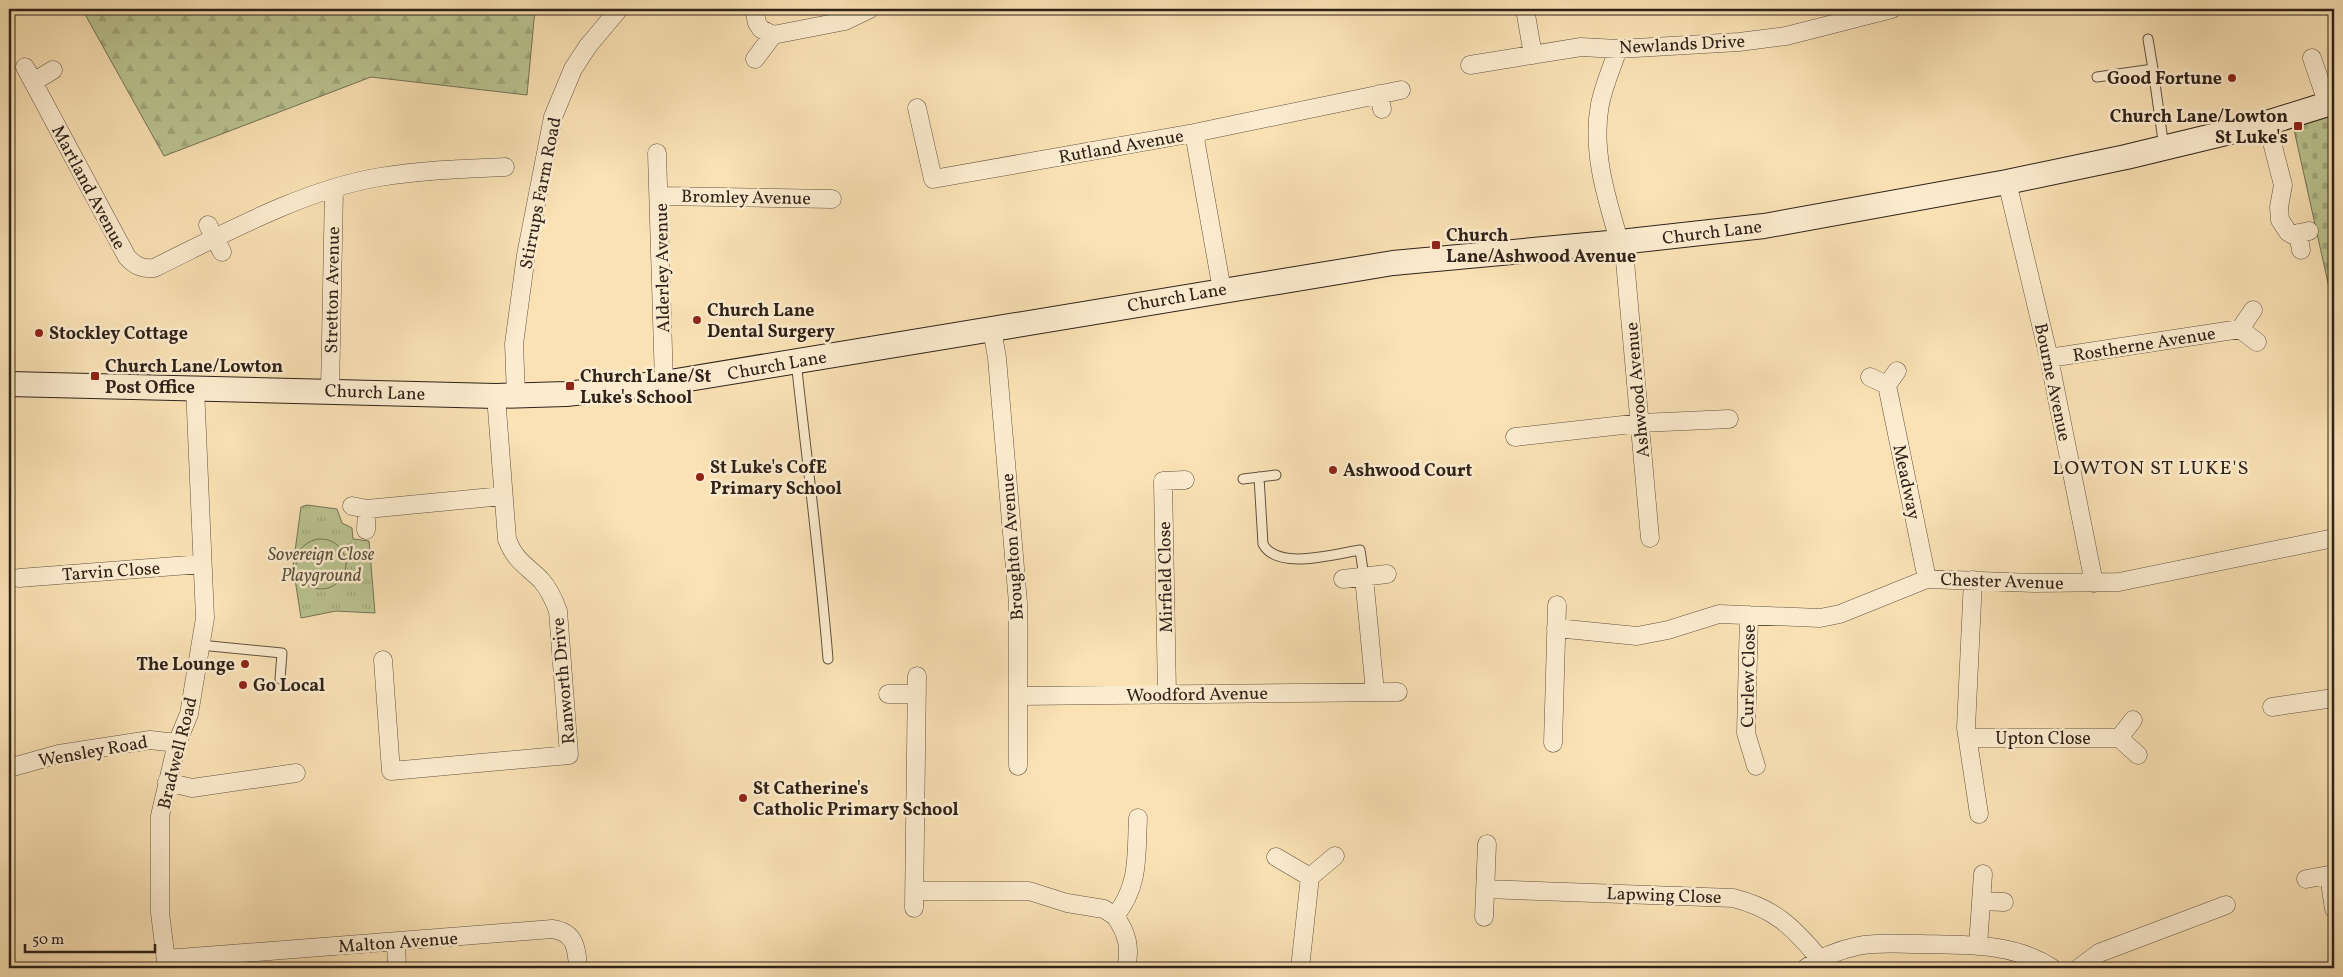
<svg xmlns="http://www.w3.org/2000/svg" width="2343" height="977" font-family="Vollkorn,serif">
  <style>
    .grass { fill: url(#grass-tufts); stroke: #747356 }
    .forest { fill: url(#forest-firs); stroke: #747356 }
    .cemetery { fill: url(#cemetery-stones); stroke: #747356 }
    .park { fill: #bac491; stroke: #747356 }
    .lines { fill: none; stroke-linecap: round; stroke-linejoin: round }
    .lane-casing { stroke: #615241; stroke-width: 11 }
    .street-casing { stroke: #615241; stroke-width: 19 }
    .secondary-casing { stroke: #2e221a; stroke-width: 26 }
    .lane { stroke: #fceccf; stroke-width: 9 }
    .street { stroke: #fceccf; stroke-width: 18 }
    .secondary { stroke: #fceccf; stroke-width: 24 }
    .poi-dot { fill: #8f2418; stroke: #fceccf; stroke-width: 2 }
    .labels { text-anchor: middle; stroke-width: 5; stroke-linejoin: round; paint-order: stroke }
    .street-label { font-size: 18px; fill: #2e221a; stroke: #fceccf }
    .poi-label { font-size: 18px; font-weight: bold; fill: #2e221a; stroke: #fceccf; text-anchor: start }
    .park-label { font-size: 18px; font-style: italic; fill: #58533e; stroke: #fceccf }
    .quarter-label { font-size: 20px; letter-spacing: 1px; fill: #2e221a; stroke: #fceccf }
  </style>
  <defs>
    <pattern id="grass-tufts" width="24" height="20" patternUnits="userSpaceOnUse" patternTransform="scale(1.25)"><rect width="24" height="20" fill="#bac491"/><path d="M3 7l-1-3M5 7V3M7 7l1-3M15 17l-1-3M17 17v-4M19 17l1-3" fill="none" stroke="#a0a87c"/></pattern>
    <pattern id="forest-firs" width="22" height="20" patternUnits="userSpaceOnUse" patternTransform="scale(1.25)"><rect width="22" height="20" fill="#bac491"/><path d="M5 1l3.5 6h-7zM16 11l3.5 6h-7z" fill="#a0a87c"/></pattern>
    <pattern id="cemetery-stones" width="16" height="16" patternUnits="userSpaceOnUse" patternTransform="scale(1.25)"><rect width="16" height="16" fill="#bac491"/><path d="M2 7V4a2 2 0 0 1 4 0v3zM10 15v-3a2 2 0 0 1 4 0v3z" fill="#a0a87c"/></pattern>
  </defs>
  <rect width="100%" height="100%" fill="#fae2b5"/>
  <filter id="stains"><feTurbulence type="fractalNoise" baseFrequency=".004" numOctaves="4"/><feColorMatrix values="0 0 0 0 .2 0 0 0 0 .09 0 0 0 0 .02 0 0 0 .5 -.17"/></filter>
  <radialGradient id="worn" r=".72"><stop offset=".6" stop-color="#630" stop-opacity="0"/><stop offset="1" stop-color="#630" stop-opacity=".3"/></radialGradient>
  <!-- grass -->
  <path class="grass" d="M307,505L337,509L342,523L352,528L353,539L369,541L375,613L336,611L301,618L293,566L301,507Z"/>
  <!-- forest -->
  <path class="forest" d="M82,9H535L527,95L371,77L164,156Z"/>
  <!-- cemetery -->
  <path class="cemetery" d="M2334,112V301H2332L2293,125Z"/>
  <!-- park -->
  <path class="park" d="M296 564a25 25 0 1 1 50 0a25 25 0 1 1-50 0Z
    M1963,964L1976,968H1871Z"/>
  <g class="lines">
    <!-- lane casing -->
    <g class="lane-casing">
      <path id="lane" d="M2148,39L2153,69
        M2097,77L2153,69L2164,148
        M796,361C807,461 820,560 828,659
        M1259,477L1263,544C1277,571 1334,554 1360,550L1364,577
        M1243,479L1276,475
        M200,645L282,653L280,679"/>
    </g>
    <!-- street casing -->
    <g class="street-casing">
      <path id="street" d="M754,9L757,23L761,29L773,35L845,21L870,9
        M1525,9L1533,55
        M1618,49C1612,67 1604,85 1600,104C1590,157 1611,211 1625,261L1650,538
        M2312,58L2328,105
        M755,59L773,35
        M1470,65L1581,47L1618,49L1739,42L1786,36L1892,9
        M25,67L127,257C135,266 142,269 154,268C224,234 302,190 380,177C422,170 463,169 505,167
        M33,82L53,70
        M1379,94L1382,109
        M917,108L933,179L1194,133L1401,90
        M2267,123L2283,185L2279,207L2280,220L2288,232L2293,235L2309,231
        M1194,133L1222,290
        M657,153L664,383
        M2007,182L2049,358L2094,583
        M660,196L832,199
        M208,225L222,252
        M2298,233L2301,250
        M2253,310L2240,329L2257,342
        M992,329L997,358L1018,603V766
        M2049,358L2240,329
        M1870,377L1887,385
        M1887,385L1927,579
        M1887,385L1897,371
        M330,391L334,189
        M516,395L514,344L526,255L553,117L573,69L588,46L619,9
        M1515,437L1641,423L1729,419
        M352,506L367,509L503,496
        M366,530L367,509
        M1364,577L1375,692
        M19,578L202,564
        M1343,579L1387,574
        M1973,580L1966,728L1979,814
        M1749,615L1746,733L1756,766
        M1556,628L1637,636L1668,630L1719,614L1820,618L1840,614L1927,579L2034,583L2119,582L2334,538
        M383,660L391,771L569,755L558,611C554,600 549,589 541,580C526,565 515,561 507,539L496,396
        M888,694H917
        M1167,694L1163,481L1185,480
        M1020,696L1398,692
        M2272,707L2334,698
        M2133,720L2119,738L2138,755
        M1968,738H2119
        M1553,743L1557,605
        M9,768L59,754L150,740L177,743
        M167,782L192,788L296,773
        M1276,857L1310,877L1335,856
        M2329,875L2334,909
        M2306,879L2334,874
        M1486,889L1733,898C1774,908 1793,927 1819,958
        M914,891H1029L1067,903L1104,909L1115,916
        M1981,901L2004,902
        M914,908L917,676
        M1484,917L1487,844
        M396,942L397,968
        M1978,946L1983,874
        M166,959L552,929C575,932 577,948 578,968
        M167,968L160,913V816L177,743L189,714L205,618L195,387
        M1126,968C1131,948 1127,933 1115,916C1140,885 1136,855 1138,818
        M1300,968L1310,877
        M1806,968C1821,957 1839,950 1858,946C1878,942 1899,944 1919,944C1963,945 2013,942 2052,968
        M2079,968L2099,953L2226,905"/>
    </g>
    <!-- secondary casing -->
    <g class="secondary-casing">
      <path id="secondary" d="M9,384L496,396L566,394L664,383L1393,263L1620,242L1764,226L2007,182L2126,157L2267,123L2334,102"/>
    </g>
    <!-- lane -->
    <use href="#lane" class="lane"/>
    <!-- street -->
    <use href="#street" class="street"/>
    <!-- secondary -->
    <use href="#secondary" class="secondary"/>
  </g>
  <!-- markers -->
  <g class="poi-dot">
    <circle cx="2232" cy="78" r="5"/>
    <rect x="2293" y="121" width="10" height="10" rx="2.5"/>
    <rect x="1431" y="240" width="10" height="10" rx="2.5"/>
    <circle cx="697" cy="320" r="5"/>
    <circle cx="39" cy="333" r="5"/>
    <rect x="90" y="371" width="10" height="10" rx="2.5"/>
    <rect x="565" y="381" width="10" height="10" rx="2.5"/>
    <circle cx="1333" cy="470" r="5"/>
    <circle cx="700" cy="477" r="5"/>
    <circle cx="245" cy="664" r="5"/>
    <circle cx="243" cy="685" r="5"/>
    <circle cx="743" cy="798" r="5"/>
  </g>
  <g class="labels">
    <!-- street labels -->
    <g class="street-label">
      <text transform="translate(1682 44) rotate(-3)" y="6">Newlands Drive</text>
      <text transform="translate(1121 146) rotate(-10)" y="6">Rutland Avenue</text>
      <text transform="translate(89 187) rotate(62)" y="6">Martland Avenue</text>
      <text transform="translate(540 193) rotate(-79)" y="6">Stirrups Farm Road</text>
      <text transform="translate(746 197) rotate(1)" y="6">Bromley Avenue</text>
      <text transform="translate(1712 232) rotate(-7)" y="6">Church Lane</text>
      <text transform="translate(662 268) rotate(-91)" y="6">Alderley Avenue</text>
      <text transform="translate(332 290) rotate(-89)" y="6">Stretton Avenue</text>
      <text transform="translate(1177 297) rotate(-10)" y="6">Church Lane</text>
      <text transform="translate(2144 344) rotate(-9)" y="6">Rostherne Avenue</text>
      <text transform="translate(777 365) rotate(-10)" y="6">Church Lane</text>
      <text transform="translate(2053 382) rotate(78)" y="6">Bourne Avenue</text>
      <text transform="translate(1637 390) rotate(-95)" y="6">Ashwood Avenue</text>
      <text transform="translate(375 392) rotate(2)" y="6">Church Lane</text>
      <text transform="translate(1907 482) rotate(78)" y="6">Meadway</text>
      <text transform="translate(1012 547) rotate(-94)" y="6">Broughton Avenue</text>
      <text transform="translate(111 571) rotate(-4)" y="6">Tarvin Close</text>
      <text transform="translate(1165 577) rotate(-91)" y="6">Mirfield Close</text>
      <text transform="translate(2002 581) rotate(2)" y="6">Chester Avenue</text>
      <text transform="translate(1748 676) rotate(-89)" y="6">Curlew Close</text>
      <text transform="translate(563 681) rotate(-95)" y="6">Ranworth Drive</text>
      <text transform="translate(1197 694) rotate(-1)" y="6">Woodford Avenue</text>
      <text x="2043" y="744">Upton Close</text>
      <text transform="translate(93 751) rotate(-10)" y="6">Wensley Road</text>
      <text transform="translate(177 753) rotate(-76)" y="6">Bradwell Road</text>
      <text transform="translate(1664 895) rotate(2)" y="6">Lapwing Close</text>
      <text transform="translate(398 942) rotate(-4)" y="6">Malton Avenue</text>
    </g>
    <!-- poi labels -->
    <g class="poi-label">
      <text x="2222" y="84" text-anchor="end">Good Fortune</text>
      <text x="2288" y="122" text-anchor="end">Church Lane/Lowton<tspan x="2288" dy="21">St Luke's</tspan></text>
      <text x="1446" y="241">Church<tspan x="1446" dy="21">Lane/Ashwood Avenue</tspan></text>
      <text x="707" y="316">Church Lane<tspan x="707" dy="21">Dental Surgery</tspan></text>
      <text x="49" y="339">Stockley Cottage</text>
      <text x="105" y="372">Church Lane/Lowton<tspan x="105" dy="21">Post Office</tspan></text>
      <text x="580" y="382">Church Lane/St<tspan x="580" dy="21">Luke's School</tspan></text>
      <text x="710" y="473">St Luke's CofE<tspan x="710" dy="21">Primary School</tspan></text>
      <text x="1343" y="476">Ashwood Court</text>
      <text x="235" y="670" text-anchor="end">The Lounge</text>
      <text x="253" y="691">Go Local</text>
      <text x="753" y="794">St Catherine's<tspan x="753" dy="21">Catholic Primary School</tspan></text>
    </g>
    <!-- park labels -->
    <g class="park-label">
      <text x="321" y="560">Sovereign Close<tspan x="321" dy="21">Playground</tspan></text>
    </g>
    <!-- quarter labels -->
    <g class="quarter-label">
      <text x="2151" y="474">LOWTON ST LUKE'S</text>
    </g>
  </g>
  <!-- margin -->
  <rect width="2343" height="977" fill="none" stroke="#fae2b5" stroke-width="30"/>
  <rect x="10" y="10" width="2323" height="957" fill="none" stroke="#2e221a" stroke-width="2.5"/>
  <rect x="15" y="15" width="2313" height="947" fill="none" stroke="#2e221a"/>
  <!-- scale -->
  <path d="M25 944v8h130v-8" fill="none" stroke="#2e221a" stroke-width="2.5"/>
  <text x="32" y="944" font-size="15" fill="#2e221a" stroke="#fceccf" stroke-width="4" paint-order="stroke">50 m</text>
  <rect width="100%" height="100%" filter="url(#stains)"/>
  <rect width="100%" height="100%" fill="url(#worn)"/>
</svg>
